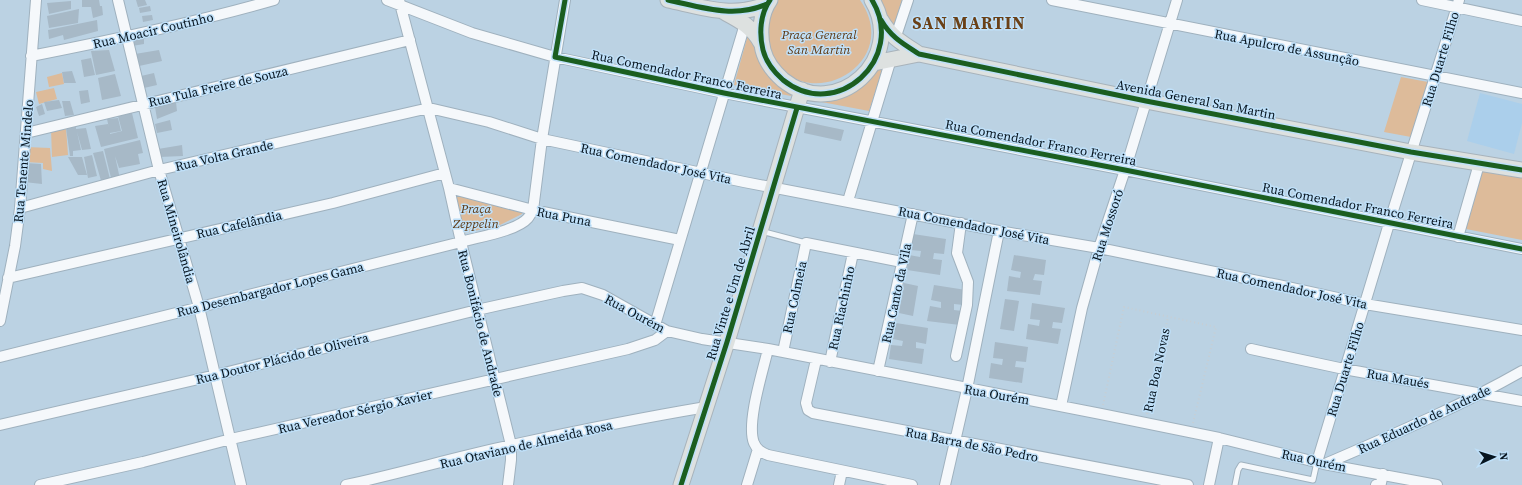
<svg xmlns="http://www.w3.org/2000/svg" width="1522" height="485" font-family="'Source Serif 4',serif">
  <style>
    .built { fill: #abcfeb }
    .green { fill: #ddbb9a }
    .building { fill: #a7b9c7 }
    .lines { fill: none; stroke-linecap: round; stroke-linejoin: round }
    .service-casing { stroke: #9fb1be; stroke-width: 7 }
    .minor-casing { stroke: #9fb1be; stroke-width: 12 }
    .primary-casing { stroke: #a8b3bb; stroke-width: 17 }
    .path { stroke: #c7ced3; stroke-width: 2; stroke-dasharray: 1 3; stroke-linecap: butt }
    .service { stroke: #f5f8fb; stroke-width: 5 }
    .minor { stroke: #f5f8fb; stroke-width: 10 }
    .primary { stroke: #dde1e0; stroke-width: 15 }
    .cycleway-casing { stroke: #bfe0f9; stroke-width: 8 }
    .cycleway { stroke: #1b5e20; stroke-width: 5 }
    .labels { text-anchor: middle; stroke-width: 3; stroke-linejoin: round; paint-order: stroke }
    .street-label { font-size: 13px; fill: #071520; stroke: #bfe0f9 }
    .park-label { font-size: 13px; font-style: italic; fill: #5f3810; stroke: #bfe0f9 }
    .district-label { font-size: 17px; font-weight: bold; letter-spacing: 1px; fill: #6a4016; stroke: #bfe0f9 }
  </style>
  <rect width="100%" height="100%" fill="#bbd2e3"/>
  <!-- built -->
  <path class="built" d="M1480,93L1522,104V123L1514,154L1467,141Z"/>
  <!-- green -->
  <path class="green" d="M778,0H860C907,68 794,122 770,47C765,32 768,12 778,0Z
    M878,0H902L894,25L890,27Z
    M749,31L757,56L791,92V96L734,85Z
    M879,64L884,65L869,111L811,100Z
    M62,73L64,84L49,87L47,77Z
    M1401,77L1428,82L1411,137L1384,132Z
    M54,88L57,99L39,104L36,92Z
    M66,128L68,155L52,157L51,129Z
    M26,147L50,148L52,171L43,169V163L25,162Z
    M1482,169L1522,177V240L1466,229Z
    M457,195L522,212V214L500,225L465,233L463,231L456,198Z"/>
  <!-- building -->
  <path class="building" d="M82,0H99L100,6H102L103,15L93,18L91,7H82Z
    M136,0H145L147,5L138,7Z
    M71,1V9L49,14L47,3Z
    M150,6L151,11L140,13L139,8Z
    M79,9L78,23L49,28L47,16Z
    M152,15L153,20L143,22L142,16Z
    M97,20L98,31L64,40L63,35L49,39L48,30Z
    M144,38V44L132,46L131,40Z
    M109,50L115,71L96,75L91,51Z
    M159,50L162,61L139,66L135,54Z
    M91,58L95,75L84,77L81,60Z
    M72,71L76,83H64L62,72Z
    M154,73L157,85L144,88L141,76Z
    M115,74L121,96L102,100L98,78Z
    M88,90L90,102L81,104L79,91Z
    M59,100L62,108L47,111L44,102Z
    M62,101H70L74,115L65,116Z
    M176,102L177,111L157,119L155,107Z
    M42,104L45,114L39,116L36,107Z
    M132,113L138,138L101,147L95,126L108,124L109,128L107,119L118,118L121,131L110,133V134L122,131L118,116Z
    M170,120L172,130L157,133L155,124Z
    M806,122L844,130L841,141L804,133Z
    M76,127V129L86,128L91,149L82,150L77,132L81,150L73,151V156H70L66,128Z
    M140,140L143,153L138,154L140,164L119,168L115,156L120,179L112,182L104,149Z
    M182,145L183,156L159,157L158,149Z
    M103,151L111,183L102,184L93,153Z
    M92,155L97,176L88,178L84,157Z
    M68,157H82L87,175H78Z
    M26,163L41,164L42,184L24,182Z
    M913,234L946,239L944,254L934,253L933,259L942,260L940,275L907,270L909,255L920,257L921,251L911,250Z
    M1014,255L1046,260L1044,275L1035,274L1033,280L1042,281L1040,295L1007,291L1009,276L1020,278L1021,272L1011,270Z
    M904,283L918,286L913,316L899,313Z
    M934,285L966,290L964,305L954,304V310L962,311L960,325L927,321L930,306L941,308V302L931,300Z
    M1005,299L1019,301L1014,331L1000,329Z
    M1032,303L1065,308L1062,323L1053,322L1052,328L1061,329L1058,344L1026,339L1028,324L1039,326L1040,320L1030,319Z
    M896,323L928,328L926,344L916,342V348L924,349L922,364L889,359L891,345L902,346L903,341L893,339Z
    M995,342L1028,347L1026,362L1016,361L1015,367L1024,368L1022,383L989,378L991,363L1002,365L1003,359L993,358Z"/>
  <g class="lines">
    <!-- service casing -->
    <g class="service-casing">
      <path id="service" d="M761,231L806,243
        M1235,485L1238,470L1241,465L1313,480L1317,462"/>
    </g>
    <!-- minor casing -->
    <g class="minor-casing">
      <path id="minor" d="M118,0L159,170L199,307L241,485
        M387,0L472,33L555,57L724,93L1125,170L1522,249
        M399,0L449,188L461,242L511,445V460L508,485
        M1052,0L1522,93
        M1422,0L1522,21
        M895,39L908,0
        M31,56C113,40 194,23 274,0
        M26,133L410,40
        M449,188L533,210L680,240
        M848,201L891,59
        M20,208L159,170L429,108L489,122L542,139L744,182L999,231L1099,248L1278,285L1365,304L1522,330
        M1458,237L1479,164
        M8,278L333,203L445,173
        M0,321L15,246L20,208L36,0
        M655,325L745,24
        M768,349C763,371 746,423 754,443C757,450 761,452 768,455L912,485
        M1251,349L1344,369L1522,401
        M783,352L806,243L902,262
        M956,356L967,305L968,282L957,253L961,223
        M0,357L461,242C478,237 517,231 528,218C530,215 532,212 533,210L542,139L565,0
        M816,360L806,403L808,410L813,413L1188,485
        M830,362L853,253
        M878,371L913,214
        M1061,406L1082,308L1099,248L1127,164L1177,0
        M0,425L216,375L477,310L563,291L582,288L603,295L667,331L702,339L768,349L1101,414L1219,438L1324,464L1437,485
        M1317,462L1391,217L1459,0
        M1325,464C1392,435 1459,407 1522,371
        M40,485L143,462L231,439L628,349L655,340L667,331
        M346,485C402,473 456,457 512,445C576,431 641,418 706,407
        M747,485L758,449
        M839,485L842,471
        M945,485L967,389L999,231
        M1209,485L1219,438
        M1376,485L1381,483L1383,474"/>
    </g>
    <!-- primary casing -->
    <g class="primary-casing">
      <path id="primary" d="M668,0C701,7 734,19 767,4
        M770,0C760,14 759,34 763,50C766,62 774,72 783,80C837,123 907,58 872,0
        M724,12C739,20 753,27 761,43
        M881,20C891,37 902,43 919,54L1146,101L1411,152L1522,170
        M874,63L919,54
        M681,485L727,342L802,90"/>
    </g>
    <!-- path -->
    <path class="path" d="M1103,405L1124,307L1216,327L1193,423
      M1147,414L1168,317"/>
    <!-- service -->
    <use href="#service" class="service"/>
    <!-- minor -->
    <use href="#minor" class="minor"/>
    <!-- primary -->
    <use href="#primary" class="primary"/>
    <!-- cycleway casing -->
    <g class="cycleway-casing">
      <path id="cycleway" d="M565,0L555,57L724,93L1125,170L1522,249
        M668,0C701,7 734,19 767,4
        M770,0C760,14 759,34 763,50C766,62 774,72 783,80C837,123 907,58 872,0
        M881,20C891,37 902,43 919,54L1146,101L1411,152L1522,170
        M681,485L727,342L797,108"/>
    </g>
    <!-- cycleway -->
    <use href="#cycleway" class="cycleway"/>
  </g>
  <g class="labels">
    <!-- street labels -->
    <g class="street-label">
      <text transform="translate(153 30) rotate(-13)" y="5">Rua Moacir Coutinho</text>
      <text transform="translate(1287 47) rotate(11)" y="5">Rua Apulcro de Assunção</text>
      <text transform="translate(1440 59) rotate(-73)" y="5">Rua Duarte Filho</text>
      <text transform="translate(687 74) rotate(12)" y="5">Rua Comendador Franco Ferreira</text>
      <text transform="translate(218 86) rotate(-13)" y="5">Rua Tula Freire de Souza</text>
      <text transform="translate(1196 99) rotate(11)" y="5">Avenida General San Martin</text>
      <text transform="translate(1041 142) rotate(11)" y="5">Rua Comendador Franco Ferreira</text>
      <text transform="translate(224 155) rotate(-13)" y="5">Rua Volta Grande</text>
      <text transform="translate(23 161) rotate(-85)" y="5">Rua Tenente Mindelo</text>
      <text transform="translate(656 163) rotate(12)" y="5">Rua Comendador José Vita</text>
      <text transform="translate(1358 205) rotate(11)" y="5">Rua Comendador Franco Ferreira</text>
      <text transform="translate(564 216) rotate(11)" y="5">Rua Puna</text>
      <text transform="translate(239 224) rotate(-13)" y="5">Rua Cafelândia</text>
      <text transform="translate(974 225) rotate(11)" y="5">Rua Comendador José Vita</text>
      <text transform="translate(1107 225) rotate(-72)" y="5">Rua Mossoró</text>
      <text transform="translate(177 231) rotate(74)" y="5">Rua Mineirolândia</text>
      <text transform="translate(1292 288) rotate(12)" y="5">Rua Comendador José Vita</text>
      <text transform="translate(270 289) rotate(-14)" y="5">Rua Desembargador Lopes Gama</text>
      <text transform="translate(730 293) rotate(-73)" y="5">Rua Vinte e Um de Abril</text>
      <text transform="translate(896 293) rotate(-78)" y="5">Rua Canto da Vila</text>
      <text transform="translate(794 297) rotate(-78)" y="5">Rua Colmeia</text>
      <text transform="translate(841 308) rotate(-78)" y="5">Rua Riachinho</text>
      <text transform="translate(635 313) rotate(28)" y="5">Rua Ourém</text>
      <text transform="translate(481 323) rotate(76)" y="5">Rua Bonifácio de Andrade</text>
      <text transform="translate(282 358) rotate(-14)" y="5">Rua Doutor Plácido de Oliveira</text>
      <text transform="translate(1345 369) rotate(-73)" y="5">Rua Duarte Filho</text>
      <text transform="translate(1156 370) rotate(-78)" y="5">Rua Boa Novas</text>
      <text transform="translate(1398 378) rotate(10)" y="5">Rua Maués</text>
      <text transform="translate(997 394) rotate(10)" y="5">Rua Ourém</text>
      <text transform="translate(355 411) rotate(-13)" y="5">Rua Vereador Sérgio Xavier</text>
      <text transform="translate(1424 419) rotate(-25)" y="5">Rua Eduardo de Andrade</text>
      <text transform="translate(526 444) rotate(-13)" y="5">Rua Otaviano de Almeida Rosa</text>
      <text transform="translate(972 444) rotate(11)" y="5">Rua Barra de São Pedro</text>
      <text transform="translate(1314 460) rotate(12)" y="5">Rua Ourém</text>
    </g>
    <!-- park labels -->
    <g class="park-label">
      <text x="819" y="39">Praça General<tspan x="819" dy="15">San Martin</tspan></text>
      <text x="476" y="213">Praça<tspan x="476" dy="15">Zeppelin</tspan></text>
    </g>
    <!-- district labels -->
    <g class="district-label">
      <text x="969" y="29">SAN MARTIN</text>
    </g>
  </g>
  <!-- north arrow -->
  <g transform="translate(1494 457) rotate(86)" stroke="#bfe0f9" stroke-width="3" paint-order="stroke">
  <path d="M0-3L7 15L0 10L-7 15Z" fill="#071520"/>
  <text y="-6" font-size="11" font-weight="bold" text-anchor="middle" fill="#071520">N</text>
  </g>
</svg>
